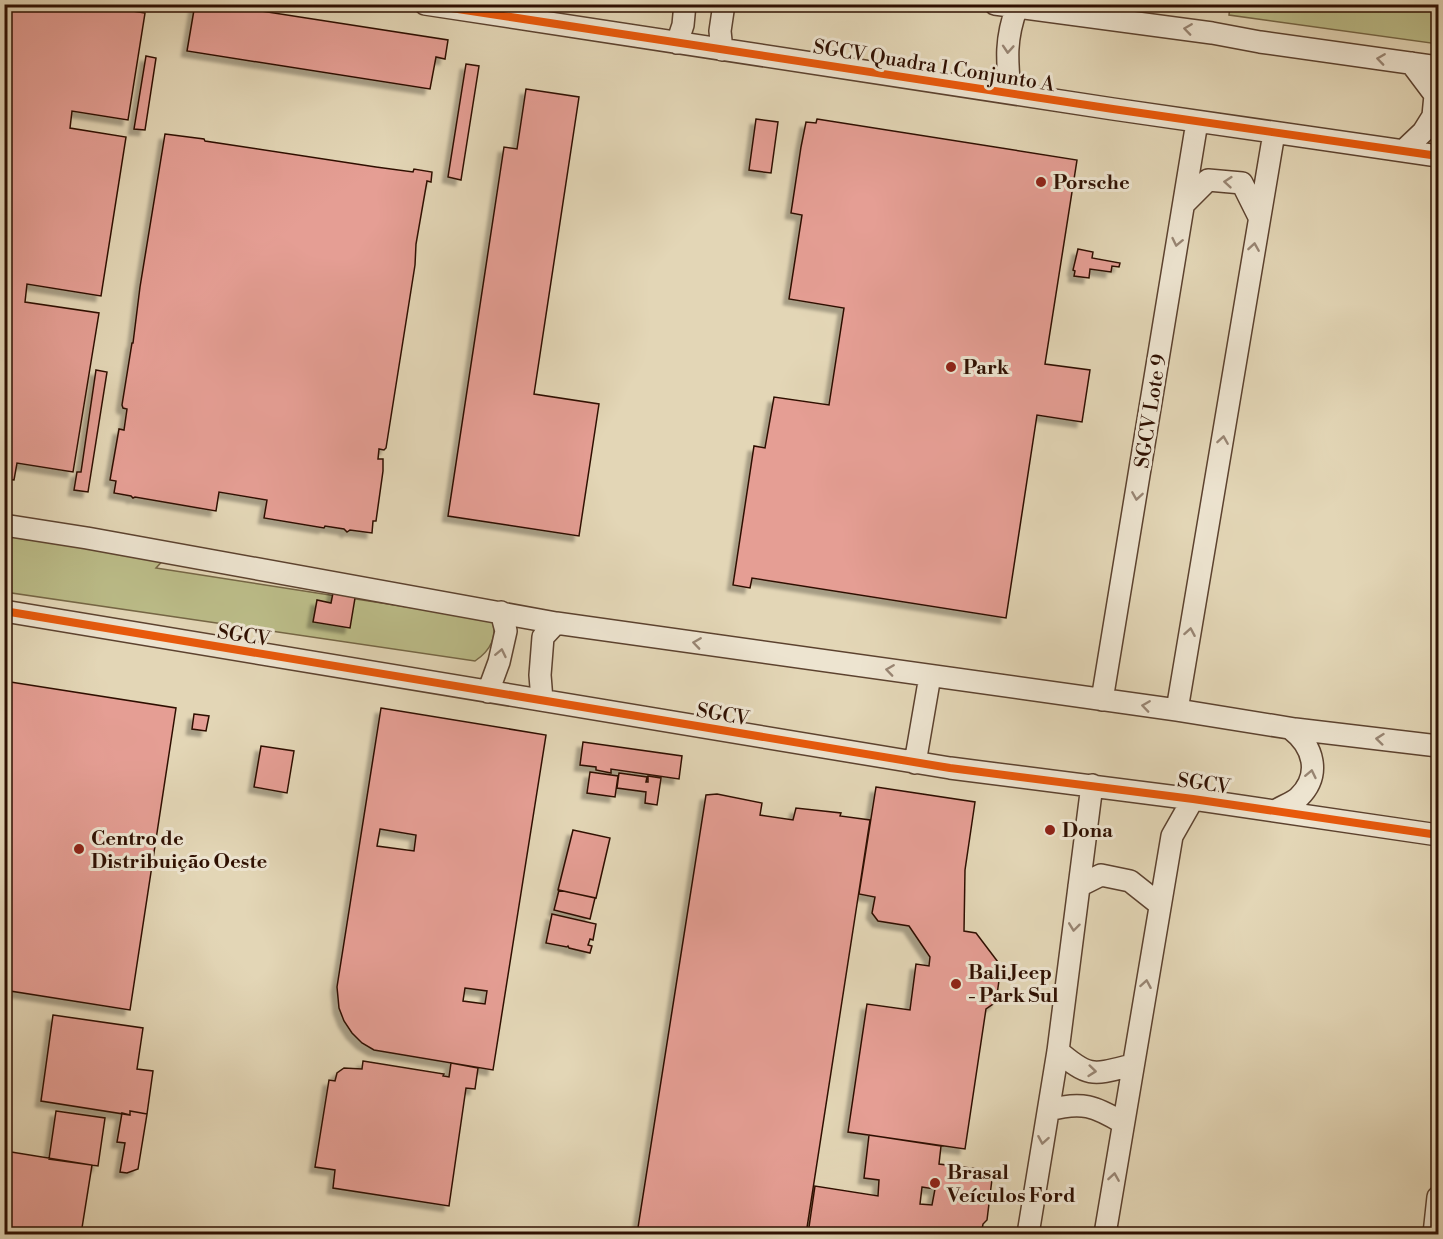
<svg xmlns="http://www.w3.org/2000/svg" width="1443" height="1239" font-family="'Libre Bodoni',serif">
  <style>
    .green { fill: #bbbc88; stroke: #756645; stroke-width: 1.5 }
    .building { fill: #e59e94; stroke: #2f1002; stroke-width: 1.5; fill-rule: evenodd; filter: url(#shadow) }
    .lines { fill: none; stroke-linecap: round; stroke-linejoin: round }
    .tertiary-casing { stroke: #5c422f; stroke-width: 24 }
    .tertiary { stroke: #ede4d0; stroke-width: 21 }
    .cycleway-casing { stroke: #ede4d0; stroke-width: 11 }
    .cycleway { stroke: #e8590c; stroke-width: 8 }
    .oneway { stroke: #988573 }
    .poi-dot { fill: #8f2418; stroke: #ede4d0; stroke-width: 2 }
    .labels { text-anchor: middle; stroke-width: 6; stroke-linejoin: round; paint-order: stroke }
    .street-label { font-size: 20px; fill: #2f1002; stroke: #ede4d0 }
    .poi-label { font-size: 20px; font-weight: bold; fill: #2f1002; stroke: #ede4d0; text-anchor: start }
  </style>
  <defs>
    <filter id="shadow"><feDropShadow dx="-5.5" dy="5.5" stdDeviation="1.5" flood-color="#0004"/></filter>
  </defs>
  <rect width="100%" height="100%" fill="#e3d6b6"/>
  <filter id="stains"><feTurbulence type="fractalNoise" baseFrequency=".00333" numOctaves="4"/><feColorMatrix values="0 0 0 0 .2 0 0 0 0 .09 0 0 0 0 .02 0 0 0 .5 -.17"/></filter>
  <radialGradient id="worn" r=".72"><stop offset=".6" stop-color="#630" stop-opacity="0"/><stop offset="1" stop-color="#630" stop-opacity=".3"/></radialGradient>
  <!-- green -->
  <path class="green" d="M1230,5H1438V44L1229,15Z
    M5,529L168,555L156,568L472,617L491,618C499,636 490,651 475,661L5,592Z"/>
  <!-- building -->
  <path class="building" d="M4,4H89L145,13L128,120L72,111L70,128L126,137L101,296L27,284L25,302L99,313L73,472L17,463L14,480L4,479Z
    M195,4H216L448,40L445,59L436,57L430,89L187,51Z
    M146,56L156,58L145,130L134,129Z
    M466,64L479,66L461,180L448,177Z
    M526,89L579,97L534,394L599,404L579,536L448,516L504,147L517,149Z
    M756,119L778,122L771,173L749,170Z
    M817,119L1077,160L1045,364L1090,370L1082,422L1037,415L1006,618L752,578L750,588L733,585L754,446L765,448L774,397L829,405L844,308L789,299L802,215L791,213L801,147L806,122L816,123Z
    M165,134L204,139L205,141L376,167L413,172L414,169L432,172L431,182L427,181L416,244L415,265L386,448L384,450L379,449L378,459H383V471L376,521H373L372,533L350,530L347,532L344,529L325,526L324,528L264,518L267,500L219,492L216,511L135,497L133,498L131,496L114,493L116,481L110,480L119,429L124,430L127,409L123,408L122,405L132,343H133L140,287Z
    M1078,249L1093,252L1092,258L1120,263L1119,267L1112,266L1111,272L1090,269L1089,278L1074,276L1075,271L1073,270Z
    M96,370L107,372L88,492L74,490L77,472H81Z
    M334,588L356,592L350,628L313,622L317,600L331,603Z
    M4,681L176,708L130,1010L4,990Z
    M381,708L546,735L493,1070L374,1050L362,1043L352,1033L344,1021L339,1008L337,987ZM380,829L416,835L414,851L377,846ZM465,988L487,991L485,1004L463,1001Z
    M194,714L209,716L206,731L192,729Z
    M583,742L682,756L679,779L611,769V773L596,770V767L580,765Z
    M261,746L294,751L287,793L254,787Z
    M590,772L618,776L615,797L587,793Z
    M619,773L647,777L646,782H648V776L661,778L657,805L645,803L646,792L617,788Z
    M876,787L975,802L965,870L964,931L976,933L1001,966L996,1002L986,1009L965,1149L848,1132L867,1004L910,1010L916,964L929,966L930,957L909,926L878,921L872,913L875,897L859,894Z
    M717,794L762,803L760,815L793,820L796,808L841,813L840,816L870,820L806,1234H637L706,795Z
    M573,830L610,838L596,898L558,890Z
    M559,890L595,898L590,919L554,910Z
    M552,914L596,924L593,940L590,939L588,945L592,946L590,953L569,948L568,946L567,947L546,943Z
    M53,1015L143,1028L137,1069L153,1071L147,1114L130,1111V1115L41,1101Z
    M363,1061L444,1074L443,1076L449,1077L451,1063L478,1068L475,1089L466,1088L449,1206L333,1188L335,1170L315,1167L329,1080L335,1081L337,1073L344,1068L362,1069Z
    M56,1111L105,1118L98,1166L49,1159Z
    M130,1111L147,1114L138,1169L127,1173L120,1172L125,1143L117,1142L122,1113L130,1115Z
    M869,1135L941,1146L939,1164L993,1171L987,1220L983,1224L981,1234H808L815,1186L878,1196L879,1180L864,1178ZM922,1187L935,1189L932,1205L920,1204Z
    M5,1151L92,1165L81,1234H4Z"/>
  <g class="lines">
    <!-- tertiary casing -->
    <g class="tertiary-casing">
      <path id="tertiary" d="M425,4L1113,109L1438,156
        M995,4L1212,33L1260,42L1438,67
        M677,43L683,25L685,4
        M722,50L720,31L724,4
        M1010,92C1007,60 1005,39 1017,7
        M1403,151L1423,132L1433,116L1435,95L1411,63
        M1185,203L1208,180L1242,183L1259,217
        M4,525L87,538L556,623L1177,710L1295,729L1438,746
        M4,611L950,768L1193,799L1438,835
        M488,692L499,662L506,631L501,612
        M542,700L540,675L543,637L556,623
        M1102,700L1197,122
        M1177,710L1274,133
        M915,763L930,676
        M1275,811C1282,806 1293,803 1299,797C1322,774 1313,746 1291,729
        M1079,886L1101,875L1130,881L1159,904
        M1058,1051C1089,1078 1093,1075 1132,1065
        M1049,1110C1082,1101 1095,1106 1123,1123
        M1028,1234L1058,1051L1092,785
        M1105,1234L1172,836L1193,799
        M1434,1234L1438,1197"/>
    </g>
    <!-- tertiary -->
    <use href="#tertiary" class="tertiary"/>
    <!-- cycleway casing -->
    <g class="cycleway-casing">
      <path id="cycleway" d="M425,4L1113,109L1438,156
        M4,611L950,768L1193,799L1438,835"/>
    </g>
    <!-- cycleway -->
    <use href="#cycleway" class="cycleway"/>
  </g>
  <!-- one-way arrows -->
  <defs><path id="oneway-chevron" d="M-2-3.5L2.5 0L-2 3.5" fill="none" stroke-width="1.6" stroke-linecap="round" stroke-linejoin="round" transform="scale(1.5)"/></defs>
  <g class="oneway">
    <use href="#oneway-chevron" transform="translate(1188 29) rotate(-172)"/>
    <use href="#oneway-chevron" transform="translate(1008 49) rotate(94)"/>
    <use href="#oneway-chevron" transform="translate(1381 59) rotate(-172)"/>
    <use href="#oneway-chevron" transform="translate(1228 182) rotate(-175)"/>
    <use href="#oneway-chevron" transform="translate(1177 242) rotate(102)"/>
    <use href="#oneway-chevron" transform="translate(1254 247) rotate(-81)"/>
    <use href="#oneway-chevron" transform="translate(1223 440) rotate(-81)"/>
    <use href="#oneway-chevron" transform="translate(1137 496) rotate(99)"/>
    <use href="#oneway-chevron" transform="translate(1190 632) rotate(-80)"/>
    <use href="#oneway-chevron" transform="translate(697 643) rotate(-172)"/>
    <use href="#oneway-chevron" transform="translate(501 653) rotate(-78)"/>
    <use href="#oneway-chevron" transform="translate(890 670) rotate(-172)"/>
    <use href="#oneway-chevron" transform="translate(1146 706) rotate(-172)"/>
    <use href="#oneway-chevron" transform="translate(1380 739) rotate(-174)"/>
    <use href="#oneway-chevron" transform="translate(1311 774) rotate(-78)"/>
    <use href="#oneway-chevron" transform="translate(1074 927) rotate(97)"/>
    <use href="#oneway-chevron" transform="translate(1146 984) rotate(-80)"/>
    <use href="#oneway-chevron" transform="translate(1092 1071) rotate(6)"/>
    <use href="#oneway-chevron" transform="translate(1043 1140) rotate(100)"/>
    <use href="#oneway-chevron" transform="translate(1114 1177) rotate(-81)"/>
  </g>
  <!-- markers -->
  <g class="poi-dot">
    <circle cx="1041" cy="182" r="6"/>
    <circle cx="951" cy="367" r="6"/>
    <circle cx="1050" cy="830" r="6"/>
    <circle cx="79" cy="849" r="6"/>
    <circle cx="956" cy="984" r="6"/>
    <circle cx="935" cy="1183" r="6"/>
  </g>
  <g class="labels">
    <!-- street labels -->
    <g class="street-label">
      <text transform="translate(934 65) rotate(9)" y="7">SGCV Quadra 1 Conjunto A</text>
      <text transform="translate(1150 411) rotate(-81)" y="7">SGCV Lote 9</text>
      <text transform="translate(244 635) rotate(9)" y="7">SGCV</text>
      <text transform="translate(723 714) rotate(10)" y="7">SGCV</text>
      <text transform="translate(1204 783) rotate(8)" y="7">SGCV</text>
    </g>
    <!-- poi labels -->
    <g class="poi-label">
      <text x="1053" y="189">Porsche</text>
      <text x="963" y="374">Park</text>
      <text x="1062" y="837">Dona</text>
      <text x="91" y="845">Centro de<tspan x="91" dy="23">Distribuição Oeste</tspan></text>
      <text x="968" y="979">Bali Jeep<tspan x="968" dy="23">- Park Sul</tspan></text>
      <text x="947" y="1179">Brasal<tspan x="947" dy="23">Veículos Ford</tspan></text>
    </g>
  </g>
  <!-- margin -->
  <rect width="1443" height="1239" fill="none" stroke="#e3d6b6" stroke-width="24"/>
  <rect x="6" y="6" width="1431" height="1227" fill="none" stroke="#2f1002" stroke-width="3"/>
  <rect x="12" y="12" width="1419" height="1215" fill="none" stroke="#2f1002" stroke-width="1.5"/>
  <rect width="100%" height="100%" filter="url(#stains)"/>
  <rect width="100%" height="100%" fill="url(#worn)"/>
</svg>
